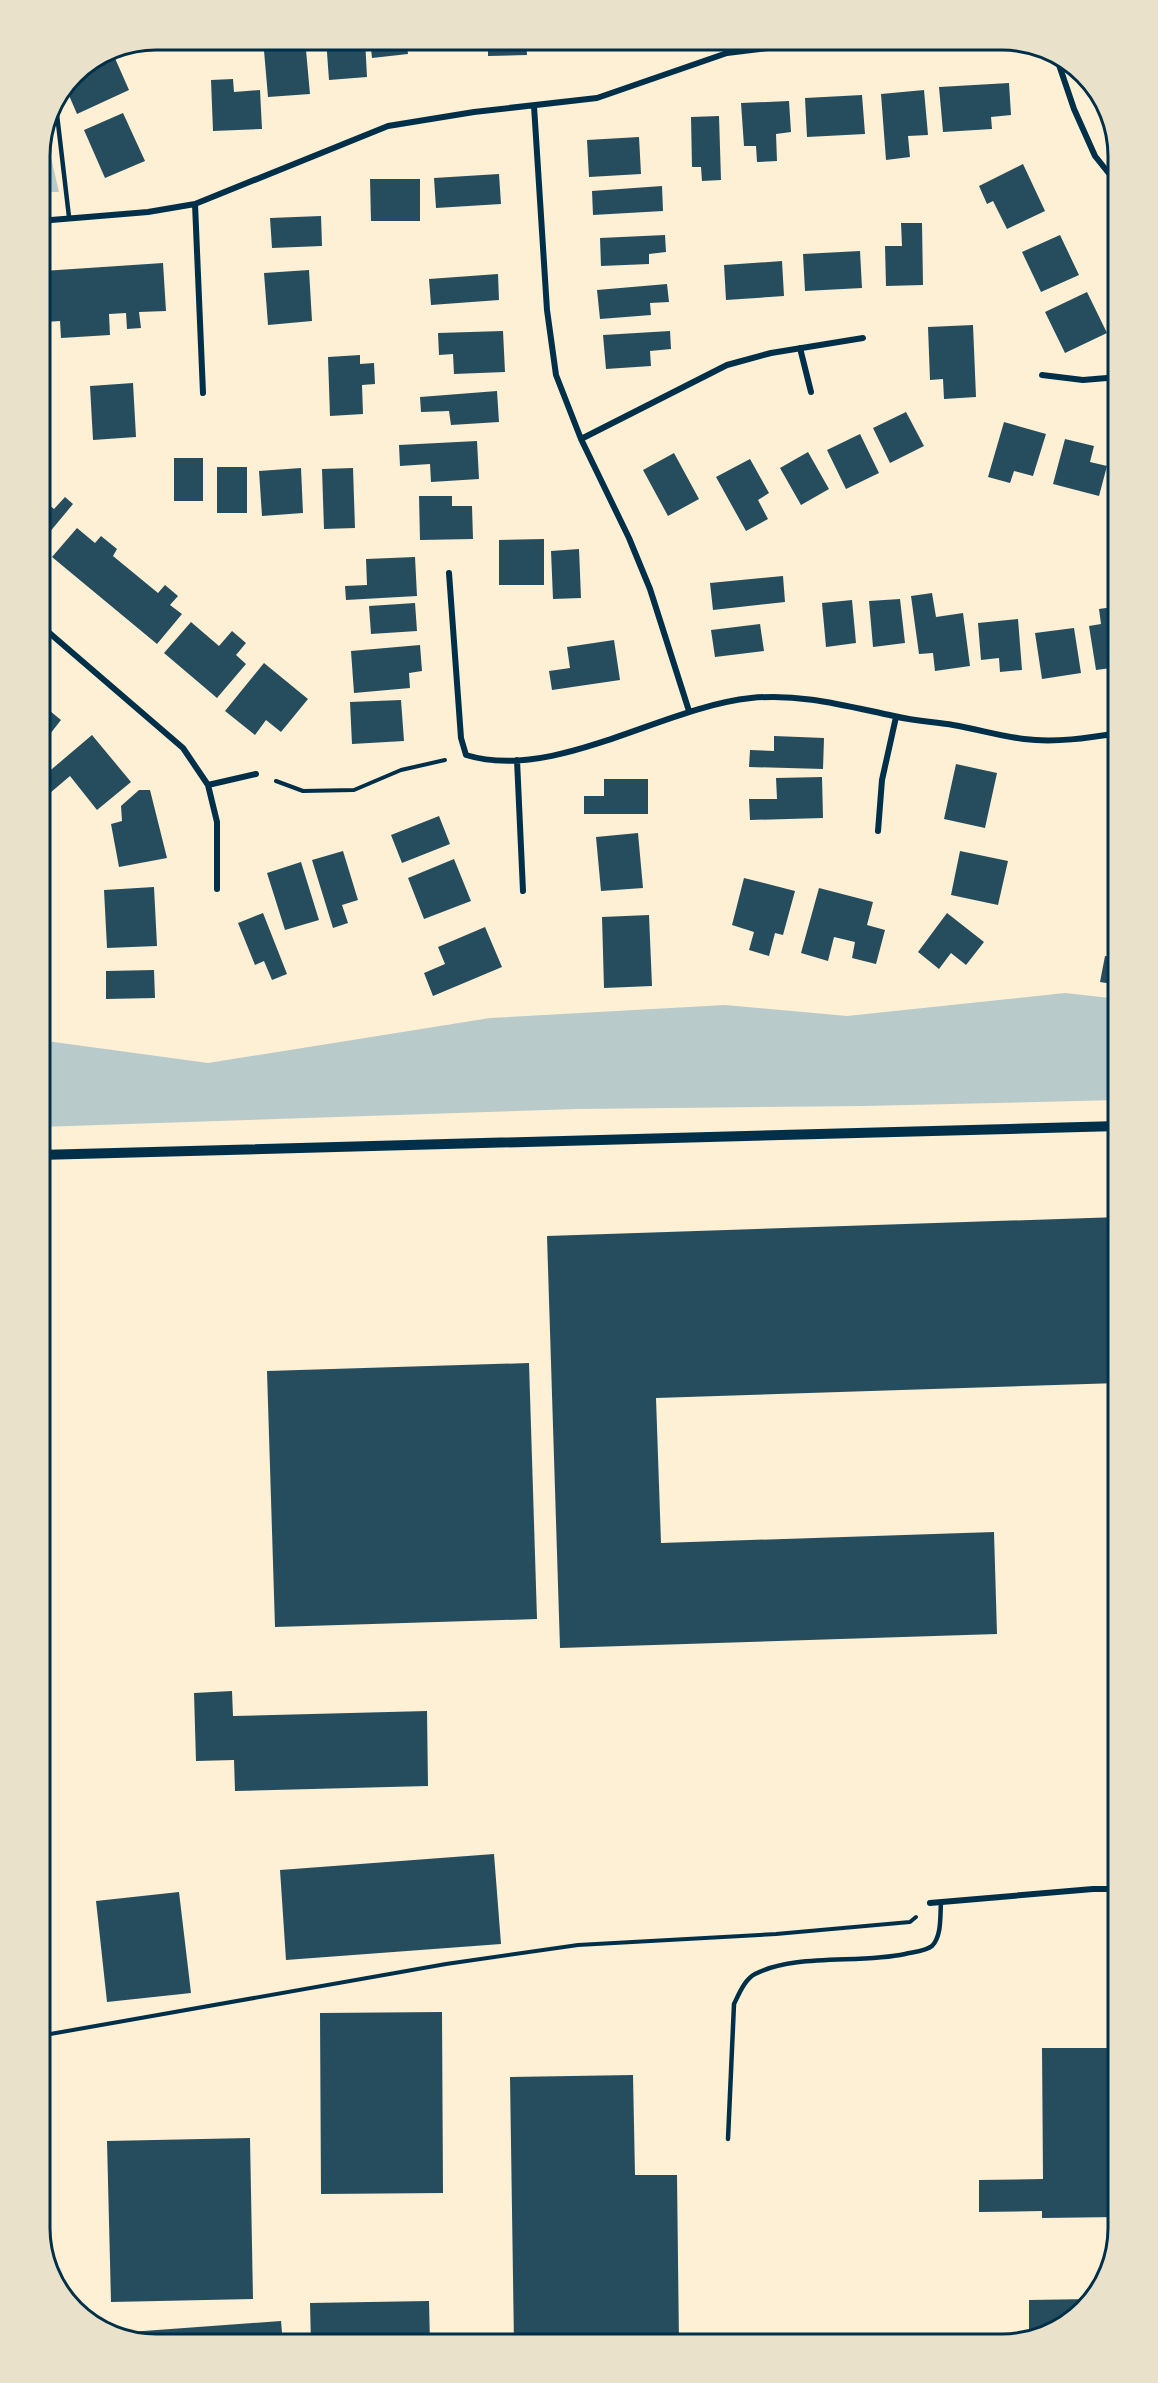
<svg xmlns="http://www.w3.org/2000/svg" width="1158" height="2383" font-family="'IBM Plex Sans',sans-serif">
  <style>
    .green { fill: #b9caca }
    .building { fill: #264d5e }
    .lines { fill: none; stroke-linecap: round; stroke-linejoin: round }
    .path { stroke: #003049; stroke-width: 4 }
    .service { stroke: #003049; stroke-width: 4.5 }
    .minor { stroke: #003049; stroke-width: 6 }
    .tertiary { stroke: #003049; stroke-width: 10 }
    .rim { fill: none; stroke: #003049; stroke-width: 3 }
  </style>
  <rect width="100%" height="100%" fill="#fdf0d5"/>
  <!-- green -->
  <path class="green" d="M44,127L59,192H39V148Z
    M1065,993L1119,999V1100L864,1106L577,1109L39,1127V1040L208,1063L490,1018L725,1005L847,1016Z"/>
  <!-- building -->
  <path class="building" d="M263,39H305L310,94L268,97Z
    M326,39H365L367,77L329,80Z
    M370,39H406L408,54L372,58Z
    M426,39H474L475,46L427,50Z
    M488,39H526L527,55L488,56Z
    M114,56L129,90L77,114L65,86L72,75Z
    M233,79L234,92L260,90L262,129L213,131L211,80Z
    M1009,83L1011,115L991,117L992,129L943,132L939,87Z
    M924,90L928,135L908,136L910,157L886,160L881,94Z
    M862,95L865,134L807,137L805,98Z
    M789,101L791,132L776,134L777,161L757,162L756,146H744L741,103Z
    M123,113L145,161L105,178L84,130Z
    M719,116L721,180L702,181L701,167H692L691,117Z
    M639,137L641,174L589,177L587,140Z
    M1023,164L1045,211L1007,229L993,201L987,204L979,186Z
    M499,174L501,204L436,208L434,178Z
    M370,179H420V221H371Z
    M662,186L663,211L593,215L592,191Z
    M321,216L322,246L272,248L270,218Z
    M901,223H922L923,285L886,286L885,246H902Z
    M665,235L666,252L649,254V264L601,266L600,238Z
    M1060,235L1079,275L1041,292L1022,252Z
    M860,251L862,288L805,291L803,254Z
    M782,261L784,296L726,300L724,265Z
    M163,263L166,311L139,312L141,328L127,329L126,313L109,314L110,335L61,338L60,321L46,322L43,271Z
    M309,270L312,321L268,325L264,273Z
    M498,274L499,300L431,305L429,279Z
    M667,284L669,302L650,303L651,315L600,319L597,290Z
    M1087,292L1107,333L1065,353L1045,312Z
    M973,325L976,397L944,399L943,379L930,380L928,327Z
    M503,331L505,372L454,374L453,354L439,355L438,333Z
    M670,331L671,349L650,351L651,366L606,369L603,335Z
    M360,355V364L374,363L375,384L362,385L363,414L330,416L328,357Z
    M133,383L136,437L93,440L90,386Z
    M497,391L499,422L451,425L449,411L421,412L420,397Z
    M906,412L924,446L890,463L873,428Z
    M1004,422L1046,434L1033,476L1014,471L1010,483L988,477Z
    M1119,433V464H1118L1113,434Z
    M860,434L879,473L846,489L827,450Z
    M1065,439L1094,446L1090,462L1107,466L1099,496L1053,484Z
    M477,441L479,479L431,482L430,464L400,466L399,445Z
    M808,452L829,489L801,505L780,468Z
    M674,453L699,499L668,516L643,470Z
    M174,458H203V501H174Z
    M750,459L769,493L758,500L768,519L746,531L716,477Z
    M217,467H247V513H217Z
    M301,468L303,513L262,516L259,471Z
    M353,468L355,528L324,529L322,469Z
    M419,496H452V506H472L473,539L420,540Z
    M39,497L54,509L65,497L73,504L39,545Z
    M77,528L95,543L101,536L117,549L113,556L158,593L165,585L178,596L170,605L182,614L157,644L52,557Z
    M544,539V585H499V540Z
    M579,549L581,598L553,599L551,551Z
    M415,557L417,596L346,600L345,586L367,585L366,559Z
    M783,576L785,602L713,610L710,583Z
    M932,593L936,617L963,613L970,666L935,671L933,653L919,654L911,596Z
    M900,599L905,643L873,647L869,601Z
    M852,600L856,643L826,647L822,603Z
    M415,603L417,631L371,634L369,606Z
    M1119,606V667L1096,670L1089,626L1101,624L1099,609Z
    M1018,619L1022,670L1000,672L999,658L981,660L978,623Z
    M191,622L219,646L232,631L246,643L236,655L246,664L217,698L164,653Z
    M760,624L764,651L715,657L711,630Z
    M1074,628L1081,673L1042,679L1035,633Z
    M614,640L620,680L552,690L549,671L570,668L567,647Z
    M420,645L422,671L409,673L410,688L354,693L351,651Z
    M264,663L308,699L281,732L266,720L255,735L225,711Z
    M401,700L404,741L352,744L350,702Z
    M39,702L61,720L39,748Z
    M92,735L131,782L97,810L70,776L50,793L39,780Z
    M774,736L824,738L823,769L749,767L750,750L774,751Z
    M956,764L997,773L985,828L944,819Z
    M822,777L823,818L750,820L749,799H777L776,778Z
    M604,779H648V814H584V796H604Z
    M139,790H150L167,858L119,867L111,824L122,821L121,806Z
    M439,816L450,844L402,863L391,835Z
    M638,833L643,888L601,891L596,837Z
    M343,851L358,900L342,905L348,923L333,928L312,860Z
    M960,851L1008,861L998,905L951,895Z
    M454,859L471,901L424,919L408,878Z
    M1111,860L1119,861V880L1109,879Z
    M301,862L319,920L285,930L267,873Z
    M744,878L795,891L783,935L775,933L769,956L749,950L754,932L732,925Z
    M154,887L157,946L107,948L104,890Z
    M819,888L873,902L867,925L885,930L876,964L852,958L855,942L834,937L828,961L801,953Z
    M263,913L287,974L272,980L264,961L255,965L238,923Z
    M947,913L984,942L966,965L951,953L939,969L918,952Z
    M649,915L652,986L604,988L602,917Z
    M485,927L502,967L433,996L424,973L445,964L438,947Z
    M1105,956L1119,958V985L1100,982Z
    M154,970L155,998L106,999V971Z
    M1119,1217V1383L656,1398L661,1543L994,1532L997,1634L560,1648L547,1236Z
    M529,1363L537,1619L275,1627L267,1371Z
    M232,1691L233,1716L427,1711L428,1786L235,1791L234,1760L196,1761L194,1693Z
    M494,1854L501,1944L286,1960L280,1870Z
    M179,1892L191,1993L107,2002L96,1901Z
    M442,2012L443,2193L321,2194L320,2013Z
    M1042,2048H1119V2217L1042,2218V2211L979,2212V2180L1043,2179Z
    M633,2075L635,2175H677L679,2344H514L510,2077Z
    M250,2138L253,2299L111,2302L107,2141Z
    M1092,2299L1047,2335L1029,2339V2300Z
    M429,2301L430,2344H311L310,2303Z
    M281,2321L283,2344H148L116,2333Z"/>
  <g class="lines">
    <!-- path -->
    <path class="path" d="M276,781L303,791L354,790L401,770L445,760
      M39,2036L446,1964L578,1945L776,1934L910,1922L916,1917"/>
    <!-- service -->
    <path class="service" d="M56,106L69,217
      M728,2139L734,2004C739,1994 745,1979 755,1974C796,1953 860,1964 905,1954C913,1952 926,1951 932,1946C942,1936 940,1915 941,1902"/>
    <!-- minor -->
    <path class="minor" d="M1056,56L1074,109L1095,156L1119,186
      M534,106L547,310L556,375L581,439L629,538L650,589L689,711
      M195,204L203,393
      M39,221L148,212L195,204L388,126L474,112L597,98L727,53L808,43L912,39
      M800,348L811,392
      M1042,375L1083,380L1119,377
      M581,439L727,365L771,353L863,338
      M449,573L461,738L466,755C554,782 662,707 751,698C801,693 846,706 894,716C914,721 934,722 953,725C977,729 1000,736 1024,739C1055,743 1088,738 1119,733
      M39,624L183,748L208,785L217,822V889
      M517,760L523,891
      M208,785L256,774
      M878,831L882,780L896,717
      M930,1903L1093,1889H1119"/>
    <!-- tertiary -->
    <path class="tertiary" d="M39,1155L1119,1126"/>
  </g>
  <!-- crop -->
  <path d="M0 0H1158V2383H0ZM156 50H1002A106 106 0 0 1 1108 156V2228A106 106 0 0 1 1002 2334H156A106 106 0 0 1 50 2228V156A106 106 0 0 1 156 50Z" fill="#e9e1ca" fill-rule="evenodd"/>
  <path class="rim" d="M156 50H1002A106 106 0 0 1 1108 156V2228A106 106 0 0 1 1002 2334H156A106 106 0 0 1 50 2228V156A106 106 0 0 1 156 50Z"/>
</svg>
